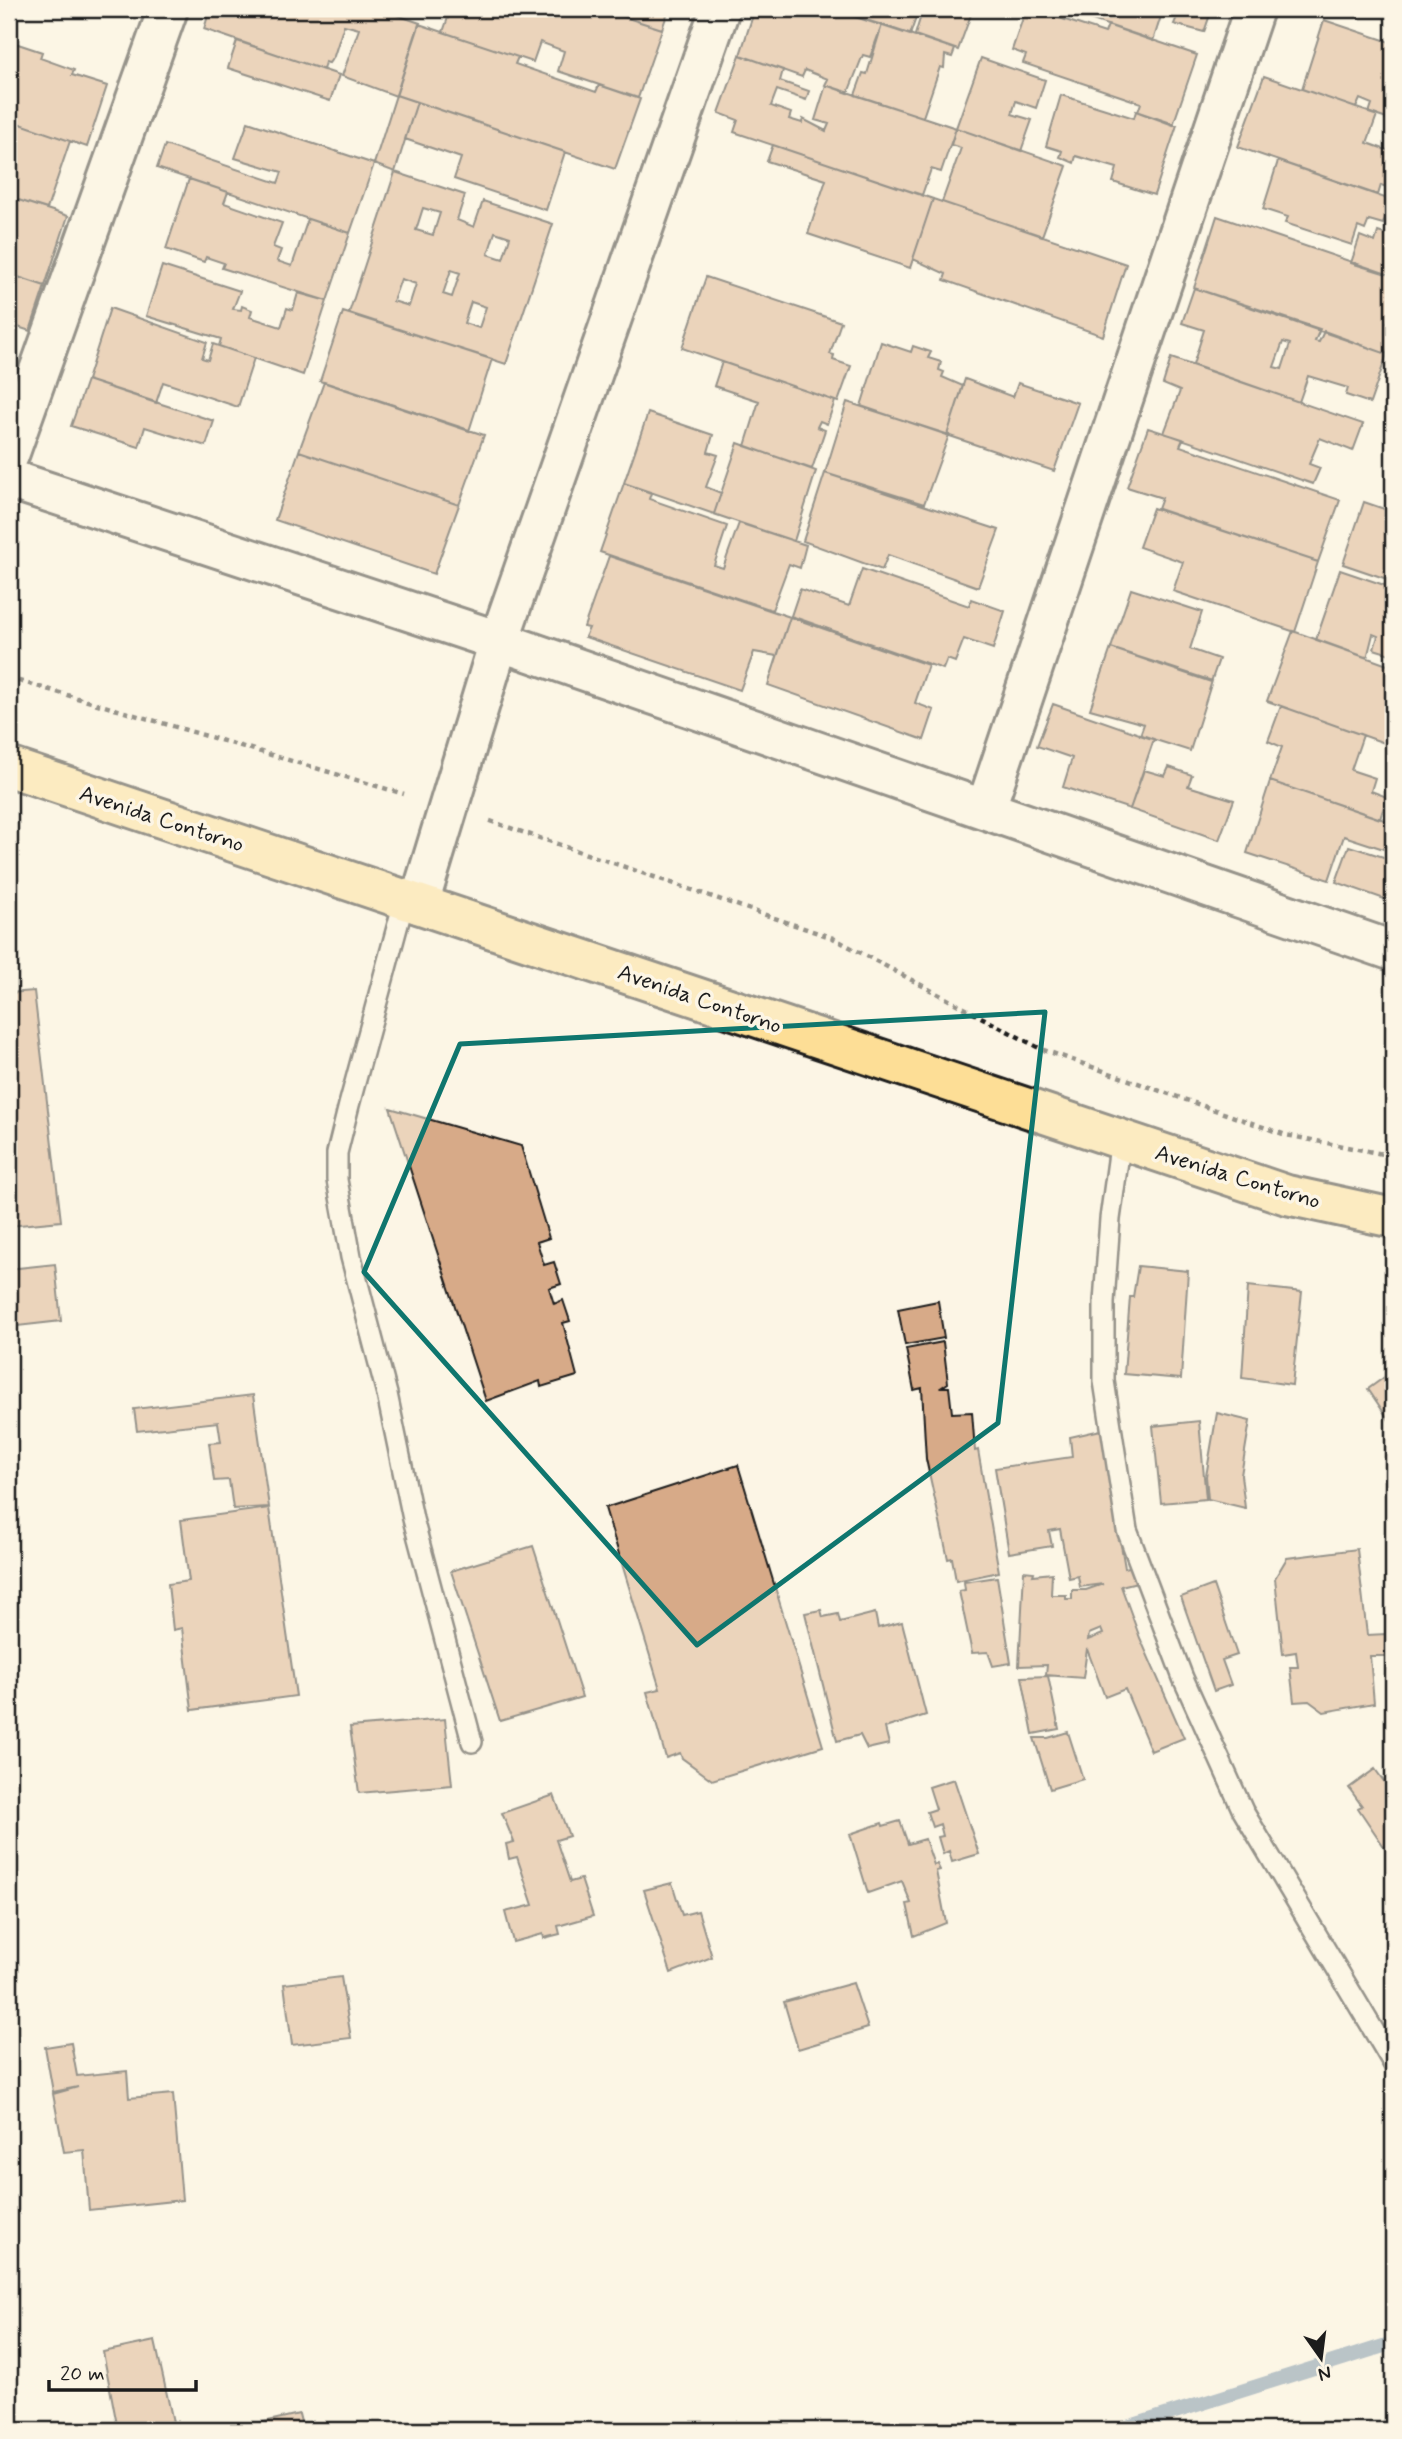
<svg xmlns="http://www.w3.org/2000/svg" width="1402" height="2439" font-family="Mynerve,sans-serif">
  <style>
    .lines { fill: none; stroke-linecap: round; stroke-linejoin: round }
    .stream { stroke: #6a87a2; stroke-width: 14 }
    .building { fill: #d7aa88; stroke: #1c1c1c; stroke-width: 2; fill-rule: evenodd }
    .service-casing { stroke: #1c1c1c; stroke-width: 24 }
    .minor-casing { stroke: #1c1c1c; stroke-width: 44 }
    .primary-casing { stroke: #1c1c1c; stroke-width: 44 }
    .path { stroke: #1c1c1c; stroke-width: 4.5; stroke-dasharray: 5 5; stroke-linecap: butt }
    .service { stroke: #fcf5e5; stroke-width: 19 }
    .minor { stroke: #fcf5e5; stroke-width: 38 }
    .primary { stroke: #fdde96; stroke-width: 38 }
    .marked { fill: none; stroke: #0f766e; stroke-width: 5; stroke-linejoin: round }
    .labels { text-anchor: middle; stroke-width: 7; stroke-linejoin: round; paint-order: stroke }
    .street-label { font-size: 23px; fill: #1c1c1c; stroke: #fcf5e5 }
  </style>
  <rect width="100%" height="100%" fill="#fcf5e5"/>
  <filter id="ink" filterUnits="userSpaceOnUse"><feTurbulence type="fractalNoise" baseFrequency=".0143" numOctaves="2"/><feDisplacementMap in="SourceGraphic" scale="14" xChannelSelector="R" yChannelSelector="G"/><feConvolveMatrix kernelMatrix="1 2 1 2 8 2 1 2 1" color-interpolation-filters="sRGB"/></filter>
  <g filter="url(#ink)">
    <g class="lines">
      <!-- stream -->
      <path class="stream" d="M1118,2430L1393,2343"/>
    </g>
    <!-- building -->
    <path class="building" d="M210,9H379L420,23L396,96L342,76L359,29L344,25L334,56L329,63L325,62L323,70L204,29Z
      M451,9H599L662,29L638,98L558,71L564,51L540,42L533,62L443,32Z
      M599,9H669L662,29Z
      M755,9H831L882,25L870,57L863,55L848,93L825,85L828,79L805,70L802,77L740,55Z
      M831,9H919L910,35Z
      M923,9H973L958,50L915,35Z
      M1026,9H1042L1041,12L1105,33L1108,25L1197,55L1173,125L1138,112L1141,103L1023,63L1026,55L1012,50Z
      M1061,9H1158L1163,10L1153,41Z
      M1165,9H1212L1204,32L1174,24L1177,17L1169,15L1170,10Z
      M1324,20L1393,43V121L1369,113L1372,104L1360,99L1356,108L1302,89Z
      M419,24L518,57L515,64L596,92L599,85L640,99L615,169L396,95Z
      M882,25L955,49L952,57L945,55L944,68L940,67L923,117L855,95L863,73L867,74Z
      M9,41L42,52L40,58L74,70L72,75L107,86L87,147L9,120Z
      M237,41L339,75L330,101L228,68Z
      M740,55L783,70L780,81L809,91L806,100L777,90L771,106L791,113L789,119L802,123L803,119L826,131L829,124L815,120L826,85L956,128L941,172L931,169L922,195L734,132L738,120L719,113Z
      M981,58L1045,80L1036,108L1016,101L1012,114L1032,120L1021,151L956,128Z
      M1264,76L1377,115L1367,143L1392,152L1393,147V189L1381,185L1378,195L1238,147Z
      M396,95L417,102L395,172L374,164Z
      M1061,95L1134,118L1136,111L1177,125L1154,195L1113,182L1117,168L1076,156L1074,163L1060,157L1062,151L1046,146Z
      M417,102L565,152L546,210L454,179L461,158L405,139Z
      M9,120L70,141L47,209L9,197Z
      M248,122L374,164L350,233L157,168L165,145L278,183L282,172L235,158Z
      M956,128L1067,166L1042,236L942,202L961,148L951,145Z
      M773,145L933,199L910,268L808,234L826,180L767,161Z
      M1278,161L1391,200L1383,224L1369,220L1365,230L1358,227L1352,245L1285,223L1288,217L1263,209Z
      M395,172L465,195L457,220L474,227L483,201L553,224L506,364L349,313ZM423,208L440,213L433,235L416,230ZM495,232L510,237L503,259L488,254ZM451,270L460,273L452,297L443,294ZM401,279L416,284L409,306L393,301ZM471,302L486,307L479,328L464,323Z
      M189,179L228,192L224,203L282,223L273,247L281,250L277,261L292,266L308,219L350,233L327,301L222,268L224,263L206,257L204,262L166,249Z
      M9,197L68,216L45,286L9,274Z
      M933,199L1126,264L1103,336L944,280L946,274L913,259Z
      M1217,216L1393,276V316L1390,315L1387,323L1393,325V334L1387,354L1194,288Z
      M1378,232L1393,237V276L1351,263L1360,236L1375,242Z
      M162,266L240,291L233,309L241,310L242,306L252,310L250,317L281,327L287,308L293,310L298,293L327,301L303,375L219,346L221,339L146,316Z
      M9,274L45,286L30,331L15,326L9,345Z
      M706,277L841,322L830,354L834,355L833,360L851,366L838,402L682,348Z
      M1194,288L1320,329L1315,341L1319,342L1324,331L1387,354L1370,403L1346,395L1348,388L1308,376L1299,402L1193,365L1204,330L1182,323ZM1283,342L1290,344L1282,369L1274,367Z
      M110,308L207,342L202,358L208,360L213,344L254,358L238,407L163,382L156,403L87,380Z
      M343,312L492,359L469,431L320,381Z
      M881,342L911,352L913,346L931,352L928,358L941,362L939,370L944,372L942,377L963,386L947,435L861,406Z
      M1171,358L1363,424L1353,451L1320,438L1309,464L1320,468L1313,484L1164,433L1180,391L1163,384Z
      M722,362L835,401L827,424L820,421L817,427L825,430L812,469L745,446L759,401L714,386Z
      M965,379L1013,397L1018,383L1078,403L1054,471L947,435Z
      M87,380L214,421L206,446L145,427L139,447L71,426Z
      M324,382L484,435L459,505L299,451Z
      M847,402L949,435L924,504L825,473Z
      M648,413L713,435L708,452L718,455L706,487L721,493L714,514L624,483Z
      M1148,428L1183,439L1180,446L1340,500L1318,562L1158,509L1162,498L1127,487Z
      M738,443L816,471L794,541L714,514Z
      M299,451L459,505L434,574L275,520Z
      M825,473L999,530L978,587L888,555L882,570L803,541Z
      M624,483L651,493L649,499L727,526L714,565L723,568L739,523L806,545L800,568L789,564L772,610L600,552Z
      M1364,502L1393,512V581L1343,564Z
      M1153,508L1318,562L1295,632L1173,591L1183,562L1139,547Z
      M609,556L790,617L777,656L754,652L740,690L585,637L589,628L584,627Z
      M862,569L969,606L971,599L1005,611L993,649L964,639L955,662L947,659L943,669L791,616L800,589L849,606Z
      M1340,570L1393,588V655L1374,649L1378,636L1373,634L1367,658L1316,640Z
      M1131,589L1202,612L1190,649L1219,659L1211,682L1111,648Z
      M790,617L928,665L915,703L934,710L924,740L768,685Z
      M1293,631L1393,667V746L1267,701Z
      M1111,648L1212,681L1190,751L1140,735L1144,724L1090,709Z
      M1053,704L1154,739L1130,809L1063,787L1072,758L1037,746Z
      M1281,706L1363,735L1351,770L1375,778L1371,791L1387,797L1380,819L1270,781L1282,747L1268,741Z
      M1169,767L1192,775L1188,786L1234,800L1219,840L1130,809L1144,770L1165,776Z
      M1270,781L1393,823V852L1344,836L1329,880L1247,853Z
      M1349,846L1393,860V902L1336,882Z
      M34,991L61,1221L9,1226V993Z
      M390,1108L521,1146L549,1238L537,1242L544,1265L554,1262L561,1284L549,1288L554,1304L563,1300L570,1321L563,1323L577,1376L541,1387L540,1381L486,1401Z
      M55,1264L61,1321L9,1327V1269Z
      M1138,1266L1188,1271L1181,1379L1124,1374L1130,1297H1133Z
      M1248,1286L1302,1292L1292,1385L1242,1378Z
      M938,1301L944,1338L905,1345L898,1309Z
      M943,1342L948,1383L942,1387H949L952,1413L972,1412L975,1451L978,1450L999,1572L956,1581L952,1558L948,1559L926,1459L922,1388L914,1390L906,1349Z
      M1393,1371V1426L1368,1389Z
      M253,1395L269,1507L233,1509L229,1480L214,1481L209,1443L221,1442L218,1422L137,1431L134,1409Z
      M1217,1413L1250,1421L1241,1475L1245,1508L1208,1499L1206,1476Z
      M1199,1421L1206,1499L1161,1503L1153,1426Z
      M1101,1430L1125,1568L1133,1566L1137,1582L1121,1586L1140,1638L1184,1738L1151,1751L1125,1689L1105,1697L1087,1649L1083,1678L1046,1675L1047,1665L1019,1666L1024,1571L1034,1572L1033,1575L1052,1573L1051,1595H1066V1599H1072V1590H1086L1103,1584L1080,1587L1078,1576L1069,1578L1060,1529L1049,1531L1052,1546L1009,1553L995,1468L1072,1457L1070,1437ZM1101,1629L1103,1634L1088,1640L1089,1634Z
      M738,1465L823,1746L712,1780L682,1758L680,1753L666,1758L647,1692L660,1689L605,1508Z
      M269,1508L296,1696L192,1710L182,1628L173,1630L168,1584L189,1581L181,1520Z
      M533,1546L582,1697L500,1721L451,1571Z
      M1357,1549L1367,1635L1386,1634L1385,1656H1370L1374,1703L1324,1712L1309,1701L1294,1702L1290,1667H1298L1296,1652L1283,1654L1275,1578L1287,1558Z
      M997,1577L1011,1663L993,1666L988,1652L972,1653L959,1591L965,1590L964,1582Z
      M1213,1585L1237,1655L1222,1660L1231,1685L1214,1691L1181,1597Z
      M821,1610L823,1617L838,1614L840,1622L875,1613L878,1628L902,1622L926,1715L885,1728L889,1744L867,1749L860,1735L837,1741L805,1613Z
      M1048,1676L1059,1729L1033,1734L1022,1677Z
      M445,1719L452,1785L359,1793L350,1727Z
      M1068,1732L1083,1779L1050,1789L1034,1738H1048Z
      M1375,1769L1388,1787L1393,1784V1860L1358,1808L1362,1806L1349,1788Z
      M954,1779L979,1854L952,1862L949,1851L943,1854L938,1837L943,1836L940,1824L932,1827L927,1812L936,1809L929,1787Z
      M554,1795L569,1836L556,1840L570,1882L581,1879L593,1916L558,1926L560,1934L544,1938L543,1934L513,1942L505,1912L533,1905L517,1857L509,1859L506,1844L514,1842L502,1813Z
      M900,1821L908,1844L925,1839L934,1865L937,1864L940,1870L936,1871L946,1923L914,1936L907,1904L911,1903L902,1881L868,1893L850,1834L882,1823L883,1826Z
      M672,1883L682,1915L698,1911L712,1957L671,1973L644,1890Z
      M341,1977L351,2038L292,2045L284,1984Z
      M853,1983L868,2028L798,2049L784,2002Z
      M71,2043L77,2076L127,2071L129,2098L173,2094L182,2200L89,2210L84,2150L64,2152L53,2094L78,2087L53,2092L45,2047Z
      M155,2341L173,2422L136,2430H118L103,2352Z
      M299,2414L303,2430H233V2429Z"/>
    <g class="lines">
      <!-- service casing -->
      <g class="service-casing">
        <path id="service" d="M405,898L349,1105L337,1153V1180L351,1257L387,1394L413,1519L472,1742
          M1121,1139L1110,1219L1104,1302V1381L1127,1530L1183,1678L1243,1811L1393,2063"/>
      </g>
      <!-- minor casing -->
      <g class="minor-casing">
        <path id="minor" d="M9,455L168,9
          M9,479L499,641L1393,951
          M986,808L1254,9
          M419,904L499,641L720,9"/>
      </g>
      <!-- primary casing -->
      <g class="primary-casing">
        <path id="primary" d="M9,767L1287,1195L1393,1218"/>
      </g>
      <!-- path -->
      <path class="path" d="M9,678L404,794
        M490,821L833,938L1041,1049L1286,1135L1393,1156"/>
      <!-- service -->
      <use href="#service" class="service"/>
      <!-- minor -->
      <use href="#minor" class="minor"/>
      <!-- primary -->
      <use href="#primary" class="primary"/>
    </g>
  </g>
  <!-- marked area -->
  <path d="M0 0H1402V2439H0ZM1045,1012L998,1423L697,1645L364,1272L460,1044Z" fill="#fcf5e5" fill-opacity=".55" fill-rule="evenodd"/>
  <path class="marked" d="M1045,1012L998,1423L697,1645L364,1272L460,1044Z"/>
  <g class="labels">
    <!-- street labels -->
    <g class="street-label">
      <text transform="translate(162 818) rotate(18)" y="8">Avenida Contorno</text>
      <text transform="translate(700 998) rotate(19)" y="8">Avenida Contorno</text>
      <text transform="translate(1238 1176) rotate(17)" y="8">Avenida Contorno</text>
    </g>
  </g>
  <!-- margin -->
  <rect width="1402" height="2439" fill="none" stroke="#fcf5e5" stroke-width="35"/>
  <rect x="18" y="18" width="1367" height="2404" fill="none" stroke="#1c1c1c" stroke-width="2.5" filter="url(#ink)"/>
  <!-- north arrow -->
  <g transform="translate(1321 2358) rotate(166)" stroke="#fcf5e5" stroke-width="5" paint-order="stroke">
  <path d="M0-5L12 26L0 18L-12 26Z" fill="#1c1c1c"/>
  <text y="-10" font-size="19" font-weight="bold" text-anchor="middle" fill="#1c1c1c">N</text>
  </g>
  <!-- scale -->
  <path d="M49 2380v10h147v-10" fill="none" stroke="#1c1c1c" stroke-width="3.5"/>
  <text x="60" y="2380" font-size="21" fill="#1c1c1c" stroke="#fcf5e5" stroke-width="5" paint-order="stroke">20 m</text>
</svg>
